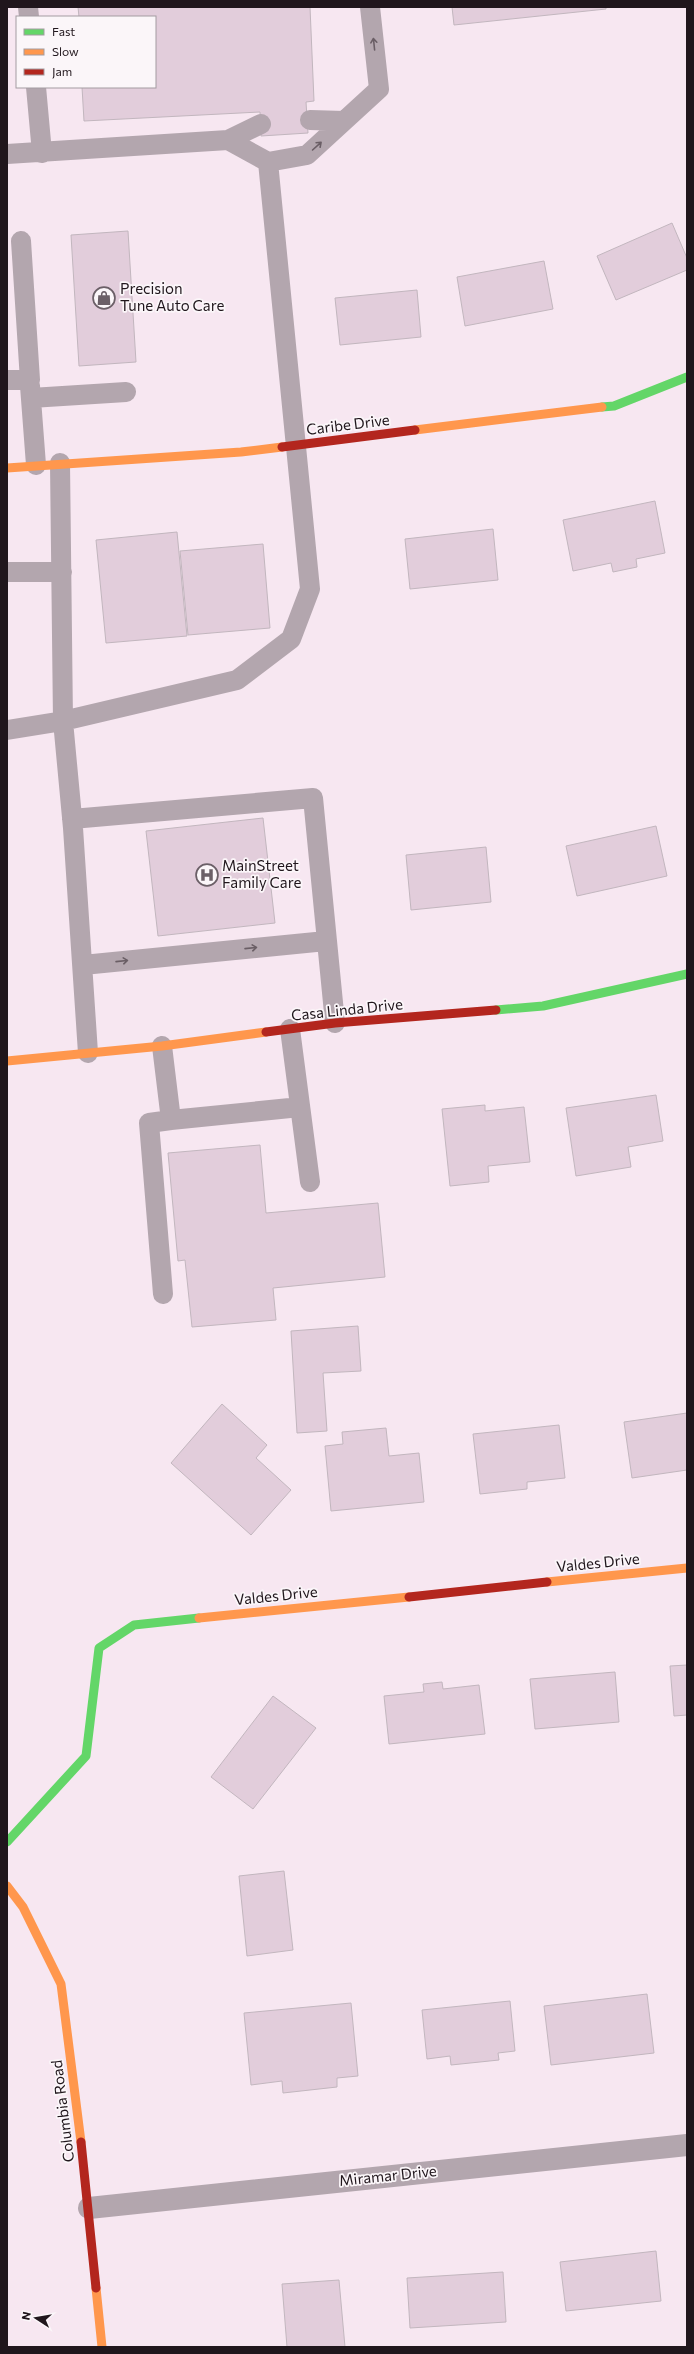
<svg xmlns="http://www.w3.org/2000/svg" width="694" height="2354" font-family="Commissioner,sans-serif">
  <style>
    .building { fill: #e2cddb; stroke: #c2b6be }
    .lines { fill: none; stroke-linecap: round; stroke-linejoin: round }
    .lane { stroke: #b3a6ae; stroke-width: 20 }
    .street { stroke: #b3a6ae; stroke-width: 22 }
    .fast { stroke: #63d668; stroke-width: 9 }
    .slow { stroke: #ff974d; stroke-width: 9 }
    .jam { stroke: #b3261e; stroke-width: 9 }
    .oneway { stroke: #6a5e65 }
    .labels { text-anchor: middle; stroke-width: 3.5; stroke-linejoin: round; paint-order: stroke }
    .poi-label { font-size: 15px; fill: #20161c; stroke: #fbf6f9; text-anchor: start }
    .street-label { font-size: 15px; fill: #20161c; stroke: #fbf6f9 }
  </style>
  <rect width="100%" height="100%" fill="#f7e7f1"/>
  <!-- building -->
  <path class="building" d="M78,7H310L314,101L306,102L308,133L261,136L260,112L84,121L82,87H155V17H79Z
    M452,7H606V9L454,25Z
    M672,223L687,258V270L616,300L597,256Z
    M128,231L136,362L79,366L71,235Z
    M544,261L553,309L465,326L457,277Z
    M417,290L421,337L340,345L335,298Z
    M655,501L665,553L636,559L637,567L613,572L611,563L573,571L563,520Z
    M493,529L498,580L410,589L405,539Z
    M177,532L187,636L106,643L96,540Z
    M263,544L270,628L188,635L180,551Z
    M263,818L275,923L158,936L146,831Z
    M656,826L667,876L577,896L566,846Z
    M486,847L491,902L411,910L406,855Z
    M656,1095L663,1141L628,1147L631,1167L576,1176L566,1108Z
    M485,1105V1111L524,1107L530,1162L488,1166L489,1182L450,1186L442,1109Z
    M260,1145L266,1213L378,1203L385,1277L273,1288L276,1320L192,1327L185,1260L178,1261L168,1153Z
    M358,1326L361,1371L323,1373L327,1431L297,1433L291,1331Z
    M222,1404L267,1445L256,1458L291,1490L251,1535L171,1463Z
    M687,1413V1470L632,1478L624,1422Z
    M559,1425L565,1478L527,1482V1489L480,1494L473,1434Z
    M386,1428L389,1456L419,1453L424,1502L331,1511L325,1446L343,1444L342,1432Z
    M687,1665V1715L674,1716L670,1666Z
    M615,1672L619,1722L535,1729L530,1679Z
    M442,1682L443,1689L479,1685L485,1734L389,1744L384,1696L424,1692L423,1684Z
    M273,1696L316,1728L253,1809L211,1777Z
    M284,1871L293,1950L247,1956L239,1876Z
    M647,1994L654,2053L551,2065L544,2006Z
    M510,2001L515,2051L498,2053L499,2060L451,2065L450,2056L427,2059L422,2010Z
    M351,2003L358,2076L337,2078V2087L283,2093L282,2081L251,2085L244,2013Z
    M656,2251L661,2301L566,2311L560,2262Z
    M503,2272L506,2322L410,2328L407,2278Z
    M339,2280L345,2347H287L282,2284Z"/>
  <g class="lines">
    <!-- lane -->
    <path class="lane" d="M28,7L29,17
      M36,87L42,153
      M310,120L344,121
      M228,140L261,124
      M7,154L228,140L268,162L307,155L379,89L370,7
      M7,380H30L21,241
      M30,386L36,465
      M31,398L126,392
      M60,463L63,721L73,828L88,1053
      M7,572H62
      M7,730L63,721L237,680L291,639L310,589L268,162
      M72,819L313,798L335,1023
      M83,965L326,941
      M290,1029L310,1182
      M162,1046L171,1120L149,1123L163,1294
      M171,1120L300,1107"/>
    <!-- street -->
    <path class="street" d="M89,2208L687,2145"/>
    <!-- fast -->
    <path class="fast" d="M602,407L614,406L687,377
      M496,1010L543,1006L687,974
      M7,1842L86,1756L99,1648L134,1625L199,1618"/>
    <!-- slow -->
    <path class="slow" d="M415,430L602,407
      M7,468L241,452L282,447
      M7,1061L162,1046L266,1032
      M547,1582L687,1568
      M199,1618L409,1597
      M7,1886L23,1907L61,1984L81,2142
      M96,2288L102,2347"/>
    <!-- jam -->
    <path class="jam" d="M282,447L415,430
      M266,1032L335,1023L496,1010
      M409,1597L547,1582
      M81,2142L96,2288"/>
  </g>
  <!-- one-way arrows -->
  <defs><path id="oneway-shaft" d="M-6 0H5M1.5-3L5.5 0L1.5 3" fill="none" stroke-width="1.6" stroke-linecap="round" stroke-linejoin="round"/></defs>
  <g class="oneway">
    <use href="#oneway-shaft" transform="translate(374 44) rotate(-96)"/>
    <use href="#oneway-shaft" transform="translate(317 146) rotate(-42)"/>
    <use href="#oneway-shaft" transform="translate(251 948) rotate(-6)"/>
    <use href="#oneway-shaft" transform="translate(122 961) rotate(-6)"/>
  </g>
  <!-- icons -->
  <defs>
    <g id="shop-ring" transform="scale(1.15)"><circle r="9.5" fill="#fbf6f9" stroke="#6b5f67" stroke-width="1.5"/><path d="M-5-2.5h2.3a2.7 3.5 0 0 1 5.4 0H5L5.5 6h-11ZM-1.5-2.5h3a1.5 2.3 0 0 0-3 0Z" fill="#6b5f67"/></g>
    <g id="hospital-ring" transform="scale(1.15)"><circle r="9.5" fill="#fbf6f9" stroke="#6b5f67" stroke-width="1.5"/><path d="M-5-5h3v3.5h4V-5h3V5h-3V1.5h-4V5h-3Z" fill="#6b5f67"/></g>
  </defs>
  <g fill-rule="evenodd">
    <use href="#shop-ring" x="104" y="298"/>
    <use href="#hospital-ring" x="207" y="875"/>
  </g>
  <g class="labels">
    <!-- poi labels -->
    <g class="poi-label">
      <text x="120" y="294">Precision<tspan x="120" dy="17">Tune Auto Care</tspan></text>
      <text x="222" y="871">MainStreet<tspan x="222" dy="17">Family Care</tspan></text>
    </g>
    <!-- street labels -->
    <g class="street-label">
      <text transform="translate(348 425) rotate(-7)" y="5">Caribe Drive</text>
      <text transform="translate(347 1010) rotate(-6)" y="5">Casa Linda Drive</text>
      <text transform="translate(598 1563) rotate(-6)" y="5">Valdes Drive</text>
      <text transform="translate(276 1596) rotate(-6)" y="5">Valdes Drive</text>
      <text transform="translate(63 2111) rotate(-97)" y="5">Columbia Road</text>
      <text transform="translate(388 2176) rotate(-6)" y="5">Miramar Drive</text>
    </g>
  </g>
  <!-- border -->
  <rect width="694" height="2354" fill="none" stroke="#20161c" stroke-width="16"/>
  <!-- legend -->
  <rect x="16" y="16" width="140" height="72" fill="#fbf6f9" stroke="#a39ca1"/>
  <rect x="24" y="29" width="20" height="6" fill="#63d668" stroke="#a39ca1"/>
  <text x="52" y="36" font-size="12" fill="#20161c">Fast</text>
  <rect x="24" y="49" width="20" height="6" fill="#ff974d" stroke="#a39ca1"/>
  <text x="52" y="56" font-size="12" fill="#20161c">Slow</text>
  <rect x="24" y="69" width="20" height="6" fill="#b3261e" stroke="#a39ca1"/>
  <text x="52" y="76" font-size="12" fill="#20161c">Jam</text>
  <!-- north arrow -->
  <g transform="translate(36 2318) rotate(282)" stroke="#fbf6f9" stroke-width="3" paint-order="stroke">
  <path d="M0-3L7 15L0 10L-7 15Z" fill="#20161c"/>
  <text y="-6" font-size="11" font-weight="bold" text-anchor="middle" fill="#20161c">N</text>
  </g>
</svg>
